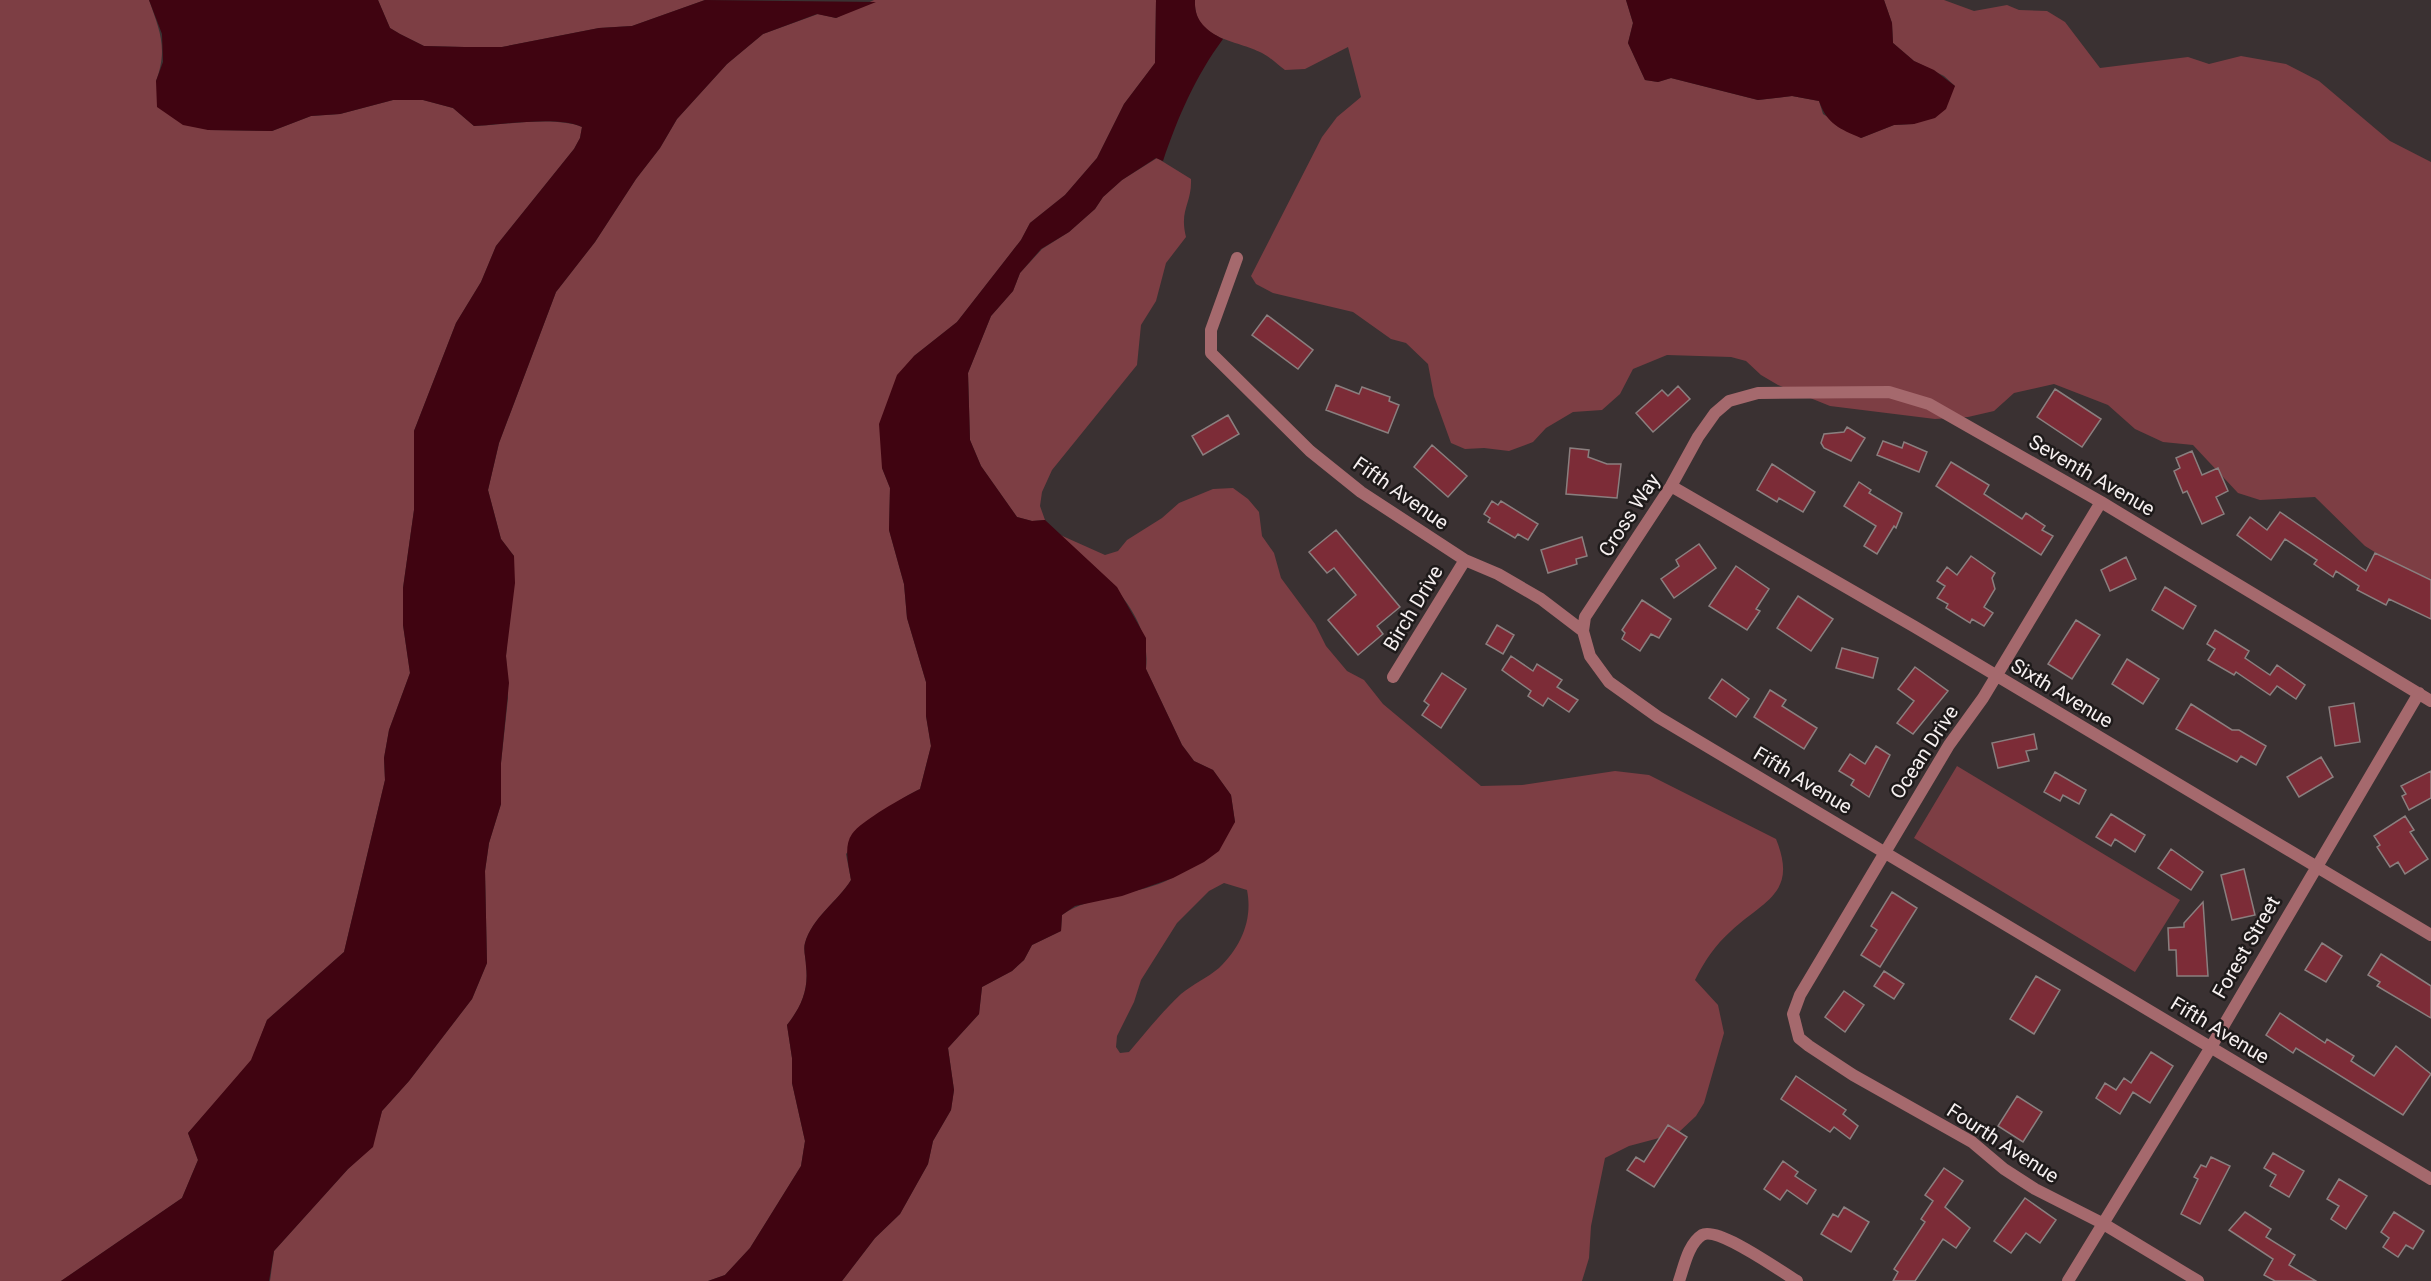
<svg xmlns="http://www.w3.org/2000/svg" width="2431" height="1281" font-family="Roboto,sans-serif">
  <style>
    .green { fill: #7d3e44; fill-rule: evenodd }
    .water { fill: #400411 }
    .building { fill: #7c2c37; stroke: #8a7f7f; stroke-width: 1.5 }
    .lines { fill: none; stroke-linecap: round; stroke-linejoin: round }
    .street { stroke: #a5696d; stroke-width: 12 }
    .labels { text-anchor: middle; stroke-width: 5; stroke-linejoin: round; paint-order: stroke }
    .street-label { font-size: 20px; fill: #f6f0f0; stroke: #1e1a1a }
  </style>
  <rect width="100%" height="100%" fill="#3a3132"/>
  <!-- green -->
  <path class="green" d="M0,0H149C160,31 168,49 156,81L208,130L272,131L311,116L340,114L393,100H423L453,108L474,126C504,125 555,116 582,127L580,138L574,149L496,246L481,282L456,323L414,431V510L403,588V625L410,673L389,730L384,758L385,780L344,952L267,1020L252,1060L188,1133L198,1160L182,1198L61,1281H0Z
    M378,0H705L632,26L599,28L502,47H464L424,46L400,34L390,28Z
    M874,0H1156L1155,63L1124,104L1097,158L1065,195L1030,223L1021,240L957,322L914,356L882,468L890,488L889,530L904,584L907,618L926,682V716L931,746L920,789C887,804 870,828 846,854L851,880C838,901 812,918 805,943C803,949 806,959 806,966C809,990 801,1007 787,1025L792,1058V1083L805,1141L801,1166L750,1248L725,1275L708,1281H270L274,1251L348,1169L372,1147L382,1111L409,1081L472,999L487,963L485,871L489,843L501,804V763L508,698L506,656L514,556L501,539L488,490L499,443L556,292L595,242L636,179L660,148L677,119L727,64L763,34L818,14L836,18Z
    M1195,0H1626L1633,23L1628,43L1645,80L1658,82L1671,78L1758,100L1792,96L1819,101L1823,114L1861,138L1894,125L1914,124L1955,86L1944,76L1914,61L1893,43L1892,23L1884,0H1944L1974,11L2007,5L2019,10L2047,11L2065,22L2100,68L2188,57L2209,64L2241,56L2286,64L2319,81L2390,141L2431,162V587L2365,546L2315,497L2260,500L2238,493L2193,445L2163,442L2135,429L2108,405L2054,384L2014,393L1994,411L1968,417L1935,419L1830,406L1778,385L1761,375L1746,361L1731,357L1667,355L1633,369L1620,394L1602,410L1573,412L1546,428L1533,442L1509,451L1484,448L1465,449L1451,443L1434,396L1428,364L1406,343L1391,339L1353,312L1273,293L1256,284L1251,276L1322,137L1337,117L1361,97L1348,47L1305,69L1285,70C1278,65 1270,57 1262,53C1236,39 1193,40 1195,0Z
    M1157,158L1191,179C1192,204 1179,209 1186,237L1166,263L1156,301L1141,325L1137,365L1052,470L1042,492L1040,506L1045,520L1032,521L1017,517L981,466L970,440L968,373L991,316L1013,291L1020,273L1042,249L1069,232L1095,209L1103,197L1122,180Z
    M1233,488L1248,499L1259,512L1262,536L1274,553L1281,578L1315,624L1326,646L1347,671L1364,680L1383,704L1481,786L1522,785L1615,771L1649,775L1776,839C1798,893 1765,900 1731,931C1715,945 1704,962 1695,980L1718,1005L1724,1033L1704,1103L1696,1116L1678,1133L1629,1146L1605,1158L1591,1226L1589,1258L1582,1281H842L875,1238L900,1214L928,1164L933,1141L951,1110L954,1090L948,1048L979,1014L982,987L1012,971L1024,960L1032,945L1061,931L1062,915C1092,894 1138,896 1172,878C1190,869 1218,836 1235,822L1231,795L1213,770L1194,761L1182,745L1146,669C1153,610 1096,569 1058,534L1105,555L1118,551L1127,540L1162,518L1179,503L1213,489ZM1224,883L1247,890C1253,920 1241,947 1219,968C1207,978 1193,984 1181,994C1162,1012 1145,1033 1129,1052L1120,1053L1116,1047L1117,1036L1134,1002L1141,980L1177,923L1209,891Z
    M1957,766L2180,900L2135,972L1914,838Z"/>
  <!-- water -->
  <path class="water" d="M149,0H378L390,28L400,34L424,46L464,47H502L599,28L632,26L705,0L876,2L836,18L817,14L763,34L727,64L677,119L660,148L636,179L595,242L556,292L499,443L488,490L501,539L514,556L515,583L506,656L509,683L501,763V804L489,843L485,871L487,963L472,999L409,1081L382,1111L373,1147L348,1169L274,1251L269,1281H61L182,1198L198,1160L188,1133L251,1060L267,1020L344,952L385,780L384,758L389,730L410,673L403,625V588L414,510V431L456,323L481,282L496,246L574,149L580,138L582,127C557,115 503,125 474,126L453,108L423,100H393L340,114L311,116L272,131L208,130L183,125L157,107L156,81L163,62L162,34Z
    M1156,0H1195C1194,21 1206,30 1223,39C1195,77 1178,117 1163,161L1156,158L1122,180L1103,197L1095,209L1069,232L1041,249L1020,273L1013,291L991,316L968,373L970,440L981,466L1017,517L1032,521L1045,520L1117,587L1146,638V669L1182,745L1194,761L1213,770L1231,795L1235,822L1219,851L1204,862L1173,878L1122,896L1075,906L1062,915L1061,931L1032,945L1024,960L1012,971L982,987L979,1014L948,1048L954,1090L951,1110L933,1141L928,1164L900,1214L875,1238L842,1281H708L725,1275L750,1248L801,1166L805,1141L792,1083V1058L787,1025C801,1007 809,990 806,966C806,959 803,949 805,943C812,918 838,901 851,880C849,866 843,847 852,834C861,821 905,796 920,789L931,746L926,716V682L907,618L904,584L889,530L890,488L882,468L879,424L897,375L914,356L957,322L1021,240L1030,223L1065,195L1097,158L1124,104L1155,63Z
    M1626,0H1884L1892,23L1893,43L1914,61L1934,70L1955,86L1946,109L1935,118L1914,124L1894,125L1861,138C1840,129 1827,124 1819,101L1792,96L1758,100L1671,78L1658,82L1645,80L1628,43L1633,23Z"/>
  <!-- building -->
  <path class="building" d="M1267,315L1313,350L1298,369L1252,335Z
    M1336,385L1359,394L1362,387L1390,397L1389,401L1399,405L1388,433L1326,410Z
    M1678,386L1690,399L1653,432L1636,413L1662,390L1668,396Z
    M2055,389L2101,419L2082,447L2037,417Z
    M1228,415L1239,434L1203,455L1192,436Z
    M1847,427L1865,438L1851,461L1824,448L1821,443L1824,434L1844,432Z
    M1883,441L1902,448L1904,442L1927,452L1919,472L1877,455Z
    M1432,445L1467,476L1448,497L1414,467Z
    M1570,448L1589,450L1588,457L1607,464H1621L1617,498L1566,494Z
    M2192,451L2202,475L2218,468L2228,491L2216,497L2224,514L2202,524L2187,491L2183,493L2174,471L2180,468L2176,458Z
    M1951,462L1989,485L1984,494L2022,519L2026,513L2045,526L2042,530L2053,536L2041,555L1936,486Z
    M1772,464L1815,492L1803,512L1779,498L1777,502L1757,490Z
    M1859,482L1871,490L1869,493L1902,513L1896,528L1894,526L1877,554L1864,546L1876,526L1844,506Z
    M1492,501L1498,505L1501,501L1538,524L1528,540L1518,534L1515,538L1488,522L1490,518L1484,514Z
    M2280,512L2366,571L2375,553L2431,580V619L2389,599L2386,605L2357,590L2359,586L2336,571L2333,577L2314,564L2317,560L2285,539L2271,560L2237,535L2250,517L2267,530Z
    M1336,530L1400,607L1377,626L1383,634L1358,655L1328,620L1356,595L1334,568L1327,573L1309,552Z
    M1582,537L1587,556L1576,559L1577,564L1548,573L1541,550Z
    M1699,544L1716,568L1674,598L1661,579L1679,566L1676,560Z
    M1971,556L1995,573L1992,578L1995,589L1984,607L1993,613L1984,626L1972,619L1970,623L1946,608L1948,604L1937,598L1945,586L1937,581L1947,567L1957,575Z
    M2126,557L2136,579L2110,591L2101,570Z
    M1736,566L1769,589L1756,609L1760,611L1747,630L1709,606Z
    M2165,587L2196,606L2183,629L2152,610Z
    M1798,596L1833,619L1811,651L1777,628Z
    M1642,600L1671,619L1659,638L1651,634L1640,651L1622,639L1625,633L1622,630Z
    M2076,620L2100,635L2072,679L2048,664Z
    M1497,625L1514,635L1503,654L1486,644Z
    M2215,630L2249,651L2245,658L2270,675L2277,665L2305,685L2296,699L2277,686L2270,695L2236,672L2234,675L2208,660L2215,649L2207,644Z
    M1842,648L1878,658L1873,678L1836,668Z
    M1511,656L1533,671L1537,664L1562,680L1557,687L1578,700L1569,712L1548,698L1543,706L1528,696L1531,691L1502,670Z
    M2127,659L2159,679L2143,704L2112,684Z
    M1915,667L1948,691L1913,734L1897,723L1914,701L1898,689Z
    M1442,673L1466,689L1441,728L1422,715L1429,705L1424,701Z
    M1722,679L1749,699L1736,717L1709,698Z
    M1770,690L1786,700L1782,706L1817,728L1804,749L1754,717Z
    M2354,703L2360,742L2335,746L2329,707Z
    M2191,704L2232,730H2239L2266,746L2256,765L2241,756L2237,762L2176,729Z
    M2034,734L2037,749L2026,751L2029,761L1998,768L1992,743Z
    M1876,746L1890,755L1869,797L1851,785L1854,780L1839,771L1850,754L1865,764Z
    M2321,757L2333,777L2299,797L2287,777Z
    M2431,771V798L2409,810L2402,796L2406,794L2401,786Z
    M2055,772L2086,790L2079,804L2063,795L2060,801L2044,792Z
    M2111,814L2145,835L2135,852L2115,839L2111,846L2096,837Z
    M2405,816L2414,830L2410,832L2428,859L2405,874L2398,862L2390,867L2377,847L2380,845L2374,836Z
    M2171,849L2203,872L2191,890L2158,868Z
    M2244,869L2255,915L2232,920L2221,875Z
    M1892,892L1917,908L1880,967L1861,955L1877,930L1871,926Z
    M2203,902L2208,976H2177L2176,950H2169L2168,928L2184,927V923Z
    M2322,943L2342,956L2326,982L2305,970Z
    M2381,954L2431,986V1018L2377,986L2380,982L2368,975Z
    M1884,971L1904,984L1894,999L1874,986Z
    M2036,976L2060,990L2034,1034L2010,1019Z
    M1844,991L1864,1005L1845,1032L1825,1017Z
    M2280,1013L2325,1043L2327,1039L2354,1056L2351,1061L2374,1076L2396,1046L2431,1074L2403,1115L2296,1048L2293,1053L2266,1035Z
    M2151,1052L2173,1066L2150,1103L2133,1092L2120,1114L2096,1098L2105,1083L2116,1090L2124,1078L2131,1083Z
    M1796,1076L1846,1110L1843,1114L1858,1126L1850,1139L1834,1127L1830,1132L1781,1099Z
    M2017,1096L2042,1112L2023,1142L1998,1126Z
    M1668,1125L1687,1137L1654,1187L1627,1170L1636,1157L1644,1162Z
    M2273,1153L2304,1171L2289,1197L2270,1186L2276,1175L2264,1168Z
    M2211,1157L2230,1166L2200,1224L2181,1214L2198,1179L2194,1177L2201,1165L2206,1167Z
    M1783,1161L1798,1172L1795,1176L1816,1190L1807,1204L1787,1190L1780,1200L1764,1189Z
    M1944,1168L1963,1181L1945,1207L1970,1228L1956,1248L1943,1239L1915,1281H1893L1898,1272L1894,1269L1925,1222L1921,1219L1933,1201L1925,1195Z
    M2339,1179L2367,1196L2346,1229L2331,1219L2339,1206L2327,1199Z
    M2025,1198L2056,1220L2040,1243L2026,1233L2011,1253L1994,1241Z
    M1844,1207L1869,1222L1851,1252L1821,1234L1833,1214L1838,1217Z
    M2245,1212L2271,1229L2266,1237L2295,1255L2289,1265L2316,1281H2275L2264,1275L2273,1259L2229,1230Z
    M2394,1212L2424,1231L2413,1249L2406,1245L2398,1257L2383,1247L2389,1238L2381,1232Z"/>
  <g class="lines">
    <!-- street -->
    <path class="street" d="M1237,258L1211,330V353L1310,451L1361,492L1465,560L1498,574L1541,599L1583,631L1590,656L1609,682L1658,717L2431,1179
      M1671,486L1915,627L2431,935
      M2101,502L1983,698L1949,745L1800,995L1793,1014L1799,1038L1809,1046L1853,1075L1972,1142L2004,1169L2035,1189L2102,1223L2198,1281
      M1583,631L1585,617L1671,486L1698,437L1715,413L1729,401L1758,393L1889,392L1929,404L2101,502L2431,701
      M1393,677L1465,560
      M1679,1281C1684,1267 1688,1244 1702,1235C1718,1226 1780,1271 1797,1281
      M2068,1281L2211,1047L2419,693"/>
  </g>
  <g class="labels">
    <!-- street labels -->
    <g class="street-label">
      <text transform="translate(2092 475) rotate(30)" y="7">Seventh Avenue</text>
      <text transform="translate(1401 493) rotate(35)" y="7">Fifth Avenue</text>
      <text transform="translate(1629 515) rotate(-57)" y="7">Cross Way</text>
      <text transform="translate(1413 608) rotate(-59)" y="7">Birch Drive</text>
      <text transform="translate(2062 693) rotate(31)" y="7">Sixth Avenue</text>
      <text transform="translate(1924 752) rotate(-57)" y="7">Ocean Drive</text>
      <text transform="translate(1803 780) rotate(31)" y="7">Fifth Avenue</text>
      <text transform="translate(2246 947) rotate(-60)" y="7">Forest Street</text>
      <text transform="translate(2220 1030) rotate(31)" y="7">Fifth Avenue</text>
      <text transform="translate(2003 1143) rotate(33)" y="7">Fourth Avenue</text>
    </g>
  </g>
</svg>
